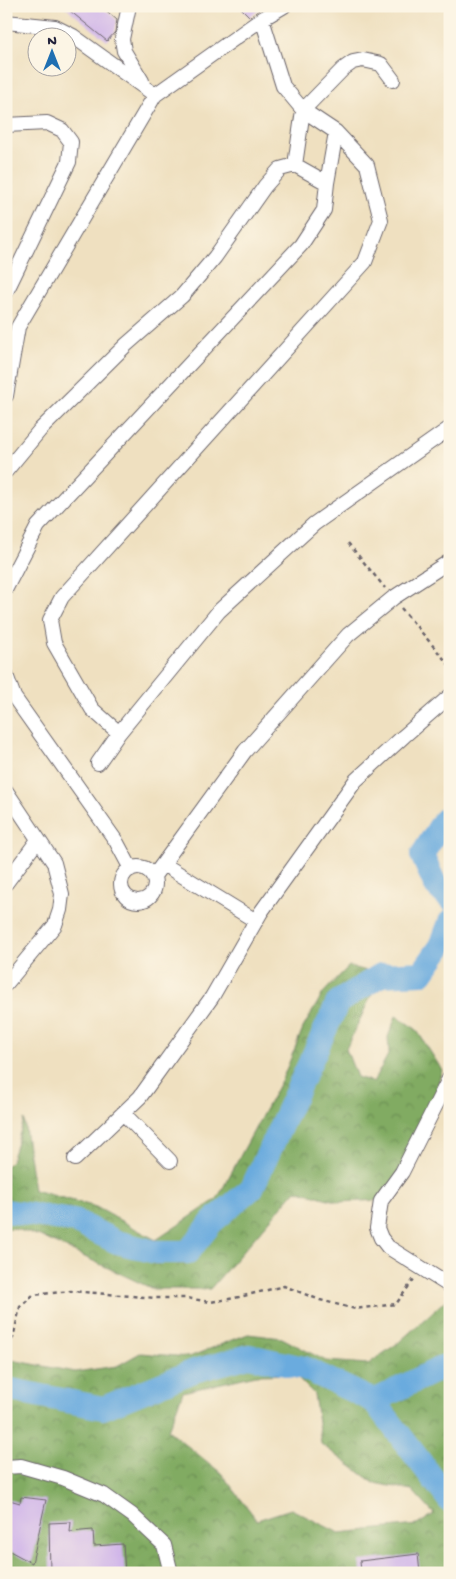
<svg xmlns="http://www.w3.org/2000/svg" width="456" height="1579" font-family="'Gochi Hand',sans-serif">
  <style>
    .forest { fill: url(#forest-crowns); stroke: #52664e; fill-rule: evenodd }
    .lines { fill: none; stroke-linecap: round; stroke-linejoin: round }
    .river { stroke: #6babde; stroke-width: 24 }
    .building { fill: #d0b5e9 }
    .minor-casing { stroke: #6a646a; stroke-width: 16 }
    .path { stroke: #6a646a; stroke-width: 2.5; stroke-dasharray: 4 4; stroke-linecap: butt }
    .minor { stroke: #fff; stroke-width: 14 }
  </style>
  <defs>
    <pattern id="forest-crowns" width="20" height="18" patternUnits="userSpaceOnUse" patternTransform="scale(1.25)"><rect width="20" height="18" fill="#81ab62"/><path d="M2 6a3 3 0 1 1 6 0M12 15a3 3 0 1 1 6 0" fill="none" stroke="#698b52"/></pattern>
  </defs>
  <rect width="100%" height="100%" fill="#fcf5e5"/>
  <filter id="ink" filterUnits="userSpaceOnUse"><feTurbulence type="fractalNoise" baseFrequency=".02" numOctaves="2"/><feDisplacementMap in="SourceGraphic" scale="10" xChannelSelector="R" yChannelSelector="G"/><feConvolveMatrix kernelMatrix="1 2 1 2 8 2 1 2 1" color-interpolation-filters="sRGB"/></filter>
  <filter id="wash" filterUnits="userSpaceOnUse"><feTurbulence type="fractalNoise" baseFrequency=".0096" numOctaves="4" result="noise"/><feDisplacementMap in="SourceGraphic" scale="20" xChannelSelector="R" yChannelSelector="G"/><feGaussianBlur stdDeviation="1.12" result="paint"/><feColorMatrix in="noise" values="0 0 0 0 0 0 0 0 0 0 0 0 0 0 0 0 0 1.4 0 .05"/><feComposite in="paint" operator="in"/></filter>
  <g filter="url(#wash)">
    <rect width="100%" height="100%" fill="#efe0c0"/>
    <!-- forest -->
    <path class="forest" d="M349,966L381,975L346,1049L357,1077L373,1082L389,1053L388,1037L396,1016L416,1029L442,1070L424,1134L383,1200L339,1202L296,1190L210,1289H153L40,1236L12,1228L6,1229V1166L11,1161L24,1120L34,1190L96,1207L156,1240L217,1199L284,1075L303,1028L323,993Z
      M450,1296V1573H6V1359L75,1372L117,1366L140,1353L189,1357L248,1334L282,1338L326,1361L368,1364L398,1343ZM294,1374L314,1394L321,1444L374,1483L412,1490L434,1514L417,1525L339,1533L291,1509L257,1520L221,1473L168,1430L183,1392L256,1375Z"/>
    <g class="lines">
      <!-- river -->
      <path class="river" d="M450,815L442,823L422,855L436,886L450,899
        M6,1211L74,1221L117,1242L155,1252H188L212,1222L252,1188L338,1002L381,975L422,973L441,946L450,922
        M6,1389L103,1408L194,1371L249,1356L304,1368L374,1401L443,1367L450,1368
        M374,1401L450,1501"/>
    </g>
    <g id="blocks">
      <!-- building -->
      <path class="building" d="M64,6H101L117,20L115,32L107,41Z
        M239,6H264L250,17Z
        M21,1497L46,1500L32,1563L6,1549V1499L20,1503Z
        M71,1522L70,1532L93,1530L94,1546L123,1544L125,1573H50L49,1523Z
        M418,1554L420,1573H361L360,1561Z"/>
    </g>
  </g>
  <g filter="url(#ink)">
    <use href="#blocks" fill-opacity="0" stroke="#6a646a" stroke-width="1"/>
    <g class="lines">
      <!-- minor casing -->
      <g class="minor-casing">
        <path id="minor" d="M129,6L122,39L124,51L142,81
          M6,22L55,27L73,36L155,95
          M6,125L47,123L62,130L71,142L69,162L6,292
          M295,165L303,110L343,69L353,62L363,60L381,64L393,80
          M6,396L18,327L155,95L262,19L284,6
          M6,471L40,430L126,345L182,296L215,257L265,186L280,169L295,165L327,183
          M6,588L38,526L301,245L324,210L327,183L336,132
          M6,675L14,697L116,841L131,869
          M119,733L92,709L54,643L50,620L62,597L365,262L381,220L367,165L336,132L303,110L283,86L262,19
          M98,763L119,733L219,611L314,524L450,428
          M6,791L54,863L62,894L60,910L55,925L6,984
          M163,864L256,921
          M121 884a17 17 0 1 1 34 0a17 17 0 1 1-34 0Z
          M154,876L245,751L348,635L393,598L450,561
          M6,883L38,840
          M450,1077L402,1172L381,1201L377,1228L381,1238L388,1247L450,1286
          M123,1113L170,1161
          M75,1159L140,1097L212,997L261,912L356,780L404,736L450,696
          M6,1467L21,1466L63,1478L104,1495L132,1515L164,1545L171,1573"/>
      </g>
      <!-- path -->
      <path class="path" d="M348,543L385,588
        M401,608L450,666
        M6,1346L13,1338L20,1307L33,1295L71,1291L156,1298H187L210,1302L235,1298L284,1286L320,1300L355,1309L396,1304L414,1279"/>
      <!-- minor -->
      <use href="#minor" class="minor"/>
    </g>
  </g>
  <!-- margin -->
  <rect width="456" height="1579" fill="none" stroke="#fcf5e5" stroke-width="25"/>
  <!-- north arrow -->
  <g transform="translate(52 52)"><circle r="24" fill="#fcf5e5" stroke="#a5a1a1"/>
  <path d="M0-4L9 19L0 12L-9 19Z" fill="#1f6fb2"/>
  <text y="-8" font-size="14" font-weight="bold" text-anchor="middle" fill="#22223b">N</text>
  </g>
</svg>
